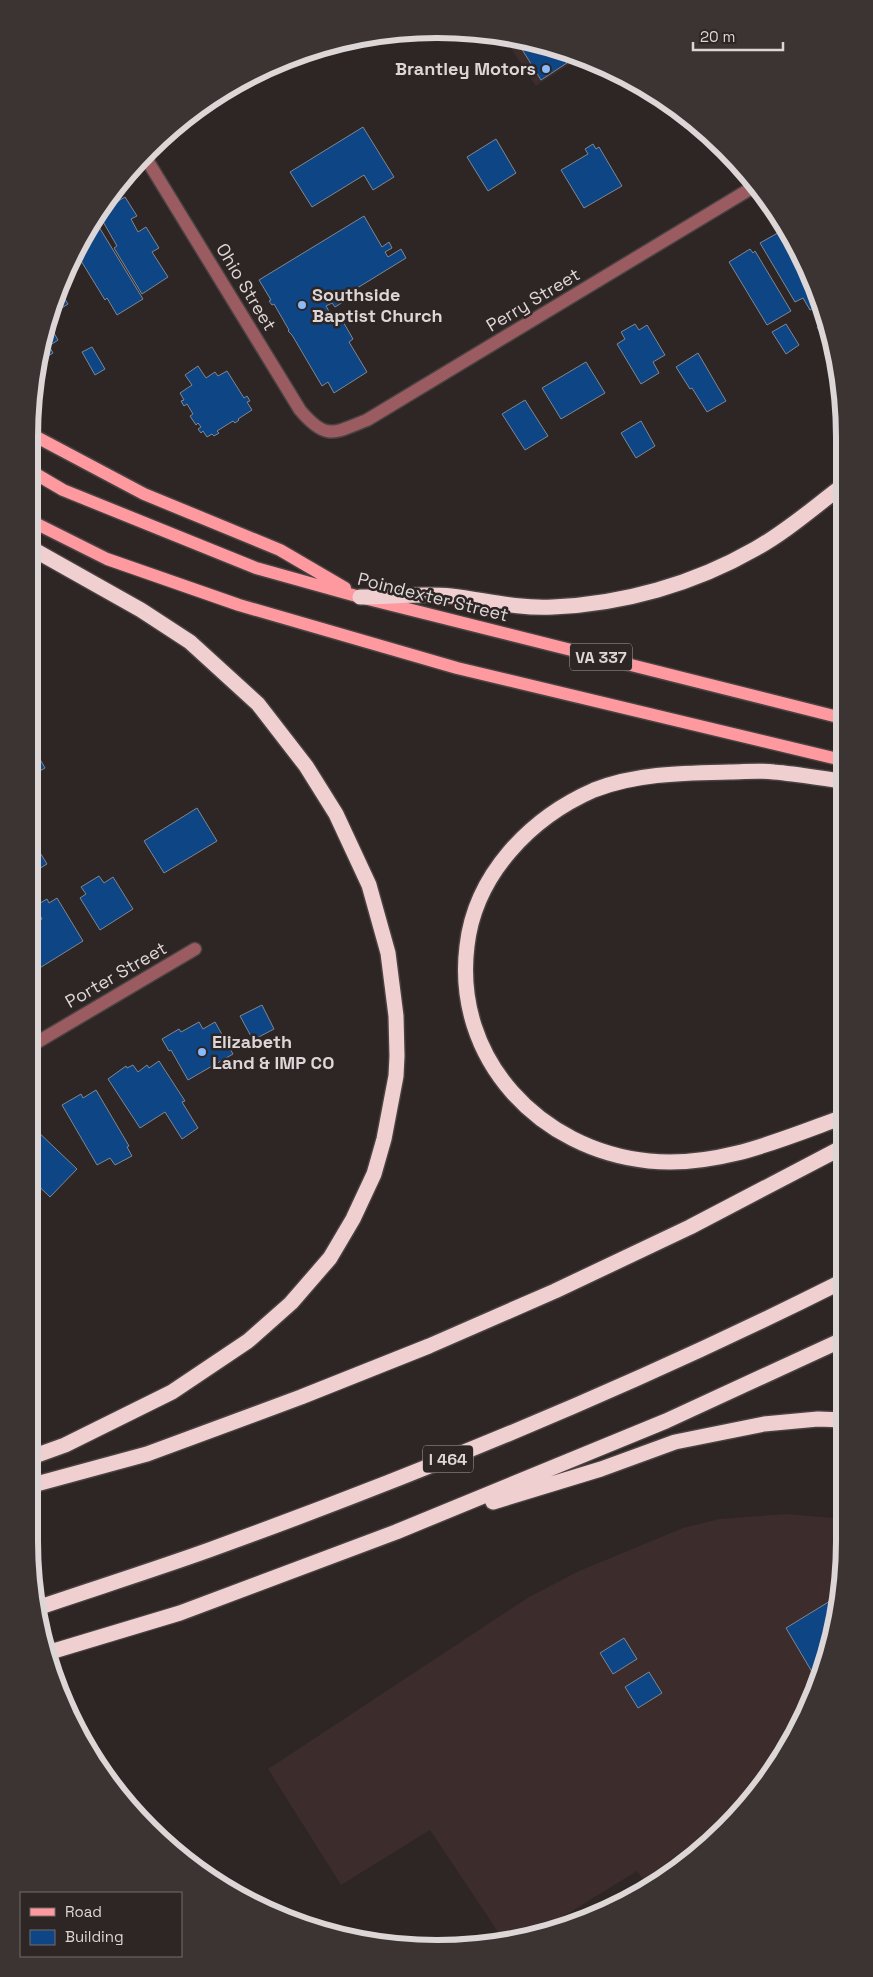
<svg xmlns="http://www.w3.org/2000/svg" width="873" height="1977" font-family="'Space Grotesk',sans-serif">
  <style>
    .built { fill: #3c2c2c }
    .building { fill: #0d4585; stroke: #81878f }
    .lines { fill: none; stroke-linecap: round; stroke-linejoin: round }
    .minor-casing { stroke: #4a4141; stroke-width: 15 }
    .major-casing { stroke: #4a4141; stroke-width: 15 }
    .highway-casing { stroke: #4a4141; stroke-width: 18 }
    .minor { stroke: #9a5c61; stroke-width: 12 }
    .major { stroke: #ff99a0; stroke-width: 12 }
    .highway { stroke: #efcfd0; stroke-width: 15 }
    .poi-dot { fill: #89bafc; stroke: #2e2525; stroke-width: 2 }
    .labels { text-anchor: middle; stroke-width: 5; stroke-linejoin: round; paint-order: stroke }
    .shield { fill: #2e2525; stroke: #a8a1a1; stroke-width: 1 }
    .shield-label { font-size: 16px; font-weight: bold; fill: #ddd6d6 }
    .poi-label { font-size: 18px; font-weight: bold; fill: #ddd6d6; stroke: #2e2525; text-anchor: start }
    .street-label { font-size: 18px; fill: #ddd6d6; stroke: #2e2525 }
    .rim { fill: none; stroke: #ddd6d6; stroke-width: 6 }
  </style>
  <rect width="100%" height="100%" fill="#2e2525"/>
  <!-- built -->
  <path class="built" d="M502,35L568,50L581,57L536,86Z
    M787,1514L844,1519V1541L823,1672L790,1744L743,1809L648,1887L637,1871L535,1934L504,1941L430,1830L341,1885L268,1769L529,1597L579,1571L683,1528L719,1519Z"/>
  <!-- building -->
  <path class="building" d="M515,38L568,50L574,53L576,57L541,80Z
    M363,127L394,177L373,190L364,175L312,207L290,172Z
    M496,139L516,173L488,191L467,157Z
    M593,144L596,149L599,147L622,186L584,208L561,170L588,154L585,149Z
    M125,197L137,216L131,219L138,232L146,227L159,248L152,252L168,277L142,294L114,248L117,246L98,213Z
    M364,216L382,247L389,242L392,248L385,252L388,257L401,249L406,258L341,298L343,302L335,307L332,303L326,306L335,322L341,318L353,339L349,342L367,372L334,393L328,382L322,386L292,335L288,331L289,330L274,304L272,305L269,301L271,300L259,280Z
    M99,227L143,299L117,315L107,298L105,300L75,251L78,248L81,238Z
    M783,230L806,269L817,306L810,310L803,298L795,302L760,243Z
    M750,249L753,253L755,251L791,311L767,325L729,262Z
    M58,288L68,304L49,316L50,305Z
    M48,323L58,340L49,346L53,353L41,360Z
    M635,324L639,330L647,325L665,355L653,362L659,373L641,384L617,344L625,339L621,332Z
    M786,324L799,345L786,354L772,332Z
    M823,324L828,342L826,343L817,327Z
    M92,347L105,369L95,375L82,352Z
    M698,353L726,401L707,412L692,388L690,389L676,367Z
    M586,362L605,393L561,419L542,388Z
    M198,366L206,378L215,372L218,376L227,371L244,398L247,396L250,401L247,402L252,410L238,419L239,420L235,423L233,421L217,431L219,433L214,436L212,434L207,437L203,431L201,433L198,429L201,427L198,423L196,425L190,416L193,414L187,404L184,406L181,401L184,400L180,393L192,385L185,375Z
    M525,400L548,436L525,450L502,414Z
    M641,421L655,446L636,458L621,433Z
    M29,740L45,768L29,777Z
    M197,808L217,841L164,873L144,841Z
    M31,838L47,864L29,875V839Z
    M99,876L104,883L113,877L133,909L100,930L80,898L86,894L81,887Z
    M57,898L83,941L38,969L29,954V927L42,919L35,906L47,899L49,903Z
    M262,1005L274,1029L253,1040L240,1016Z
    M199,1022L203,1029L215,1022L233,1054L188,1080L171,1050L169,1051L162,1039L179,1029L181,1032Z
    M159,1061L185,1101L182,1102L198,1128L182,1139L165,1112L140,1128L108,1079L126,1066L127,1068L133,1065L138,1072L147,1065L149,1068Z
    M96,1090L129,1146L127,1147L132,1156L115,1165L110,1158L97,1165L62,1105L81,1094L83,1098Z
    M34,1128L77,1169L50,1197L29,1177V1133Z
    M835,1598L823,1672L818,1682L786,1628Z
    M624,1638L637,1659L613,1674L600,1653Z
    M649,1672L662,1693L638,1708L625,1687Z"/>
  <g class="lines">
    <!-- minor casing -->
    <g class="minor-casing">
      <path id="minor" d="M144,155L300,410C326,441 334,433 367,420L755,186
        M29,1047L195,949"/>
    </g>
    <!-- major casing -->
    <g class="major-casing">
      <path id="major" d="M228,88L258,70
        M29,433L144,494L280,550L345,588
        M29,470L63,490L256,568L360,597L842,718
        M29,520L107,559L239,605L457,668L842,760"/>
    </g>
    <!-- highway casing -->
    <g class="highway-casing">
      <path id="highway" d="M360,597C389,597 422,593 451,596C485,600 518,609 553,607C623,604 694,584 755,549C786,532 813,508 841,487
        M842,781C819,778 797,774 774,772C759,770 744,772 730,772C685,773 636,773 594,790C530,818 475,875 467,946C453,1059 540,1150 649,1161C717,1168 780,1140 843,1117
        M29,1458L65,1445L172,1392L248,1341L291,1303L330,1258L353,1219L374,1174L384,1139L396,1076L397,1056L396,1016L388,953L369,885L336,814L306,766L258,704L190,642L141,610L29,547
        M29,1486L147,1454L301,1397L429,1346L555,1291L690,1227L843,1147
        M493,1502L601,1469L675,1442L764,1424L818,1419L844,1420
        M40,1607C96,1588 153,1570 209,1550C425,1472 638,1384 843,1281
        M47,1653L180,1613L396,1532L666,1421L844,1339"/>
    </g>
    <!-- minor -->
    <use href="#minor" class="minor"/>
    <!-- major -->
    <use href="#major" class="major"/>
    <!-- highway -->
    <use href="#highway" class="highway"/>
  </g>
  <!-- markers -->
  <g class="poi-dot">
    <circle cx="546" cy="69" r="5"/>
    <circle cx="302" cy="305" r="5"/>
    <circle cx="202" cy="1052" r="5"/>
  </g>
  <g class="labels">
    <!-- shield labels -->
    <g class="shield">
      <rect x="570" y="643.5" width="62" height="27" rx="4"/>
      <rect x="423" y="1445.5" width="50" height="27" rx="4"/>
    </g>
    <g class="shield-label">
      <text x="601" y="663">VA 337</text>
      <text x="448" y="1465">I 464</text>
    </g>
    <!-- poi labels -->
    <g class="poi-label">
      <text x="536" y="75" text-anchor="end">Brantley Motors</text>
      <text x="312" y="301">Southside<tspan x="312" dy="21">Baptist Church</tspan></text>
      <text x="212" y="1048">Elizabeth<tspan x="212" dy="21">Land &amp; IMP CO</tspan></text>
    </g>
    <!-- street labels -->
    <g class="street-label">
      <text transform="translate(246 287) rotate(59)" y="6">Ohio Street</text>
      <text transform="translate(533 300) rotate(-31)" y="6">Perry Street</text>
      <text transform="translate(433 597) rotate(14)" y="6">Poindexter Street</text>
      <text transform="translate(116 975) rotate(-30)" y="6">Porter Street</text>
    </g>
  </g>
  <!-- crop -->
  <path d="M0 0H873V1977H0ZM437 38H437A399 399 0 0 1 836 437V1541A399 399 0 0 1 437 1940H437A399 399 0 0 1 38 1541V437A399 399 0 0 1 437 38Z" fill="#3c3333" fill-rule="evenodd"/>
  <path class="rim" d="M437 38H437A399 399 0 0 1 836 437V1541A399 399 0 0 1 437 1940H437A399 399 0 0 1 38 1541V437A399 399 0 0 1 437 38Z"/>
  <!-- legend -->
  <rect x="20" y="1892" width="162" height="65" fill="#2e2525" stroke="#746c6c"/>
  <rect x="30" y="1908" width="25" height="8" fill="#ff99a0" stroke="#746c6c"/>
  <text x="65" y="1917" font-size="15" fill="#ddd6d6">Road</text>
  <rect x="30" y="1930" width="25" height="15" fill="#0d4585" stroke="#746c6c"/>
  <text x="65" y="1942" font-size="15" fill="#ddd6d6">Building</text>
  <!-- scale -->
  <path d="M693 42v8h90v-8" fill="none" stroke="#ddd6d6" stroke-width="2.5"/>
  <text x="700" y="42" font-size="15" fill="#ddd6d6" stroke="#2e2525" stroke-width="4" paint-order="stroke">20 m</text>
</svg>
